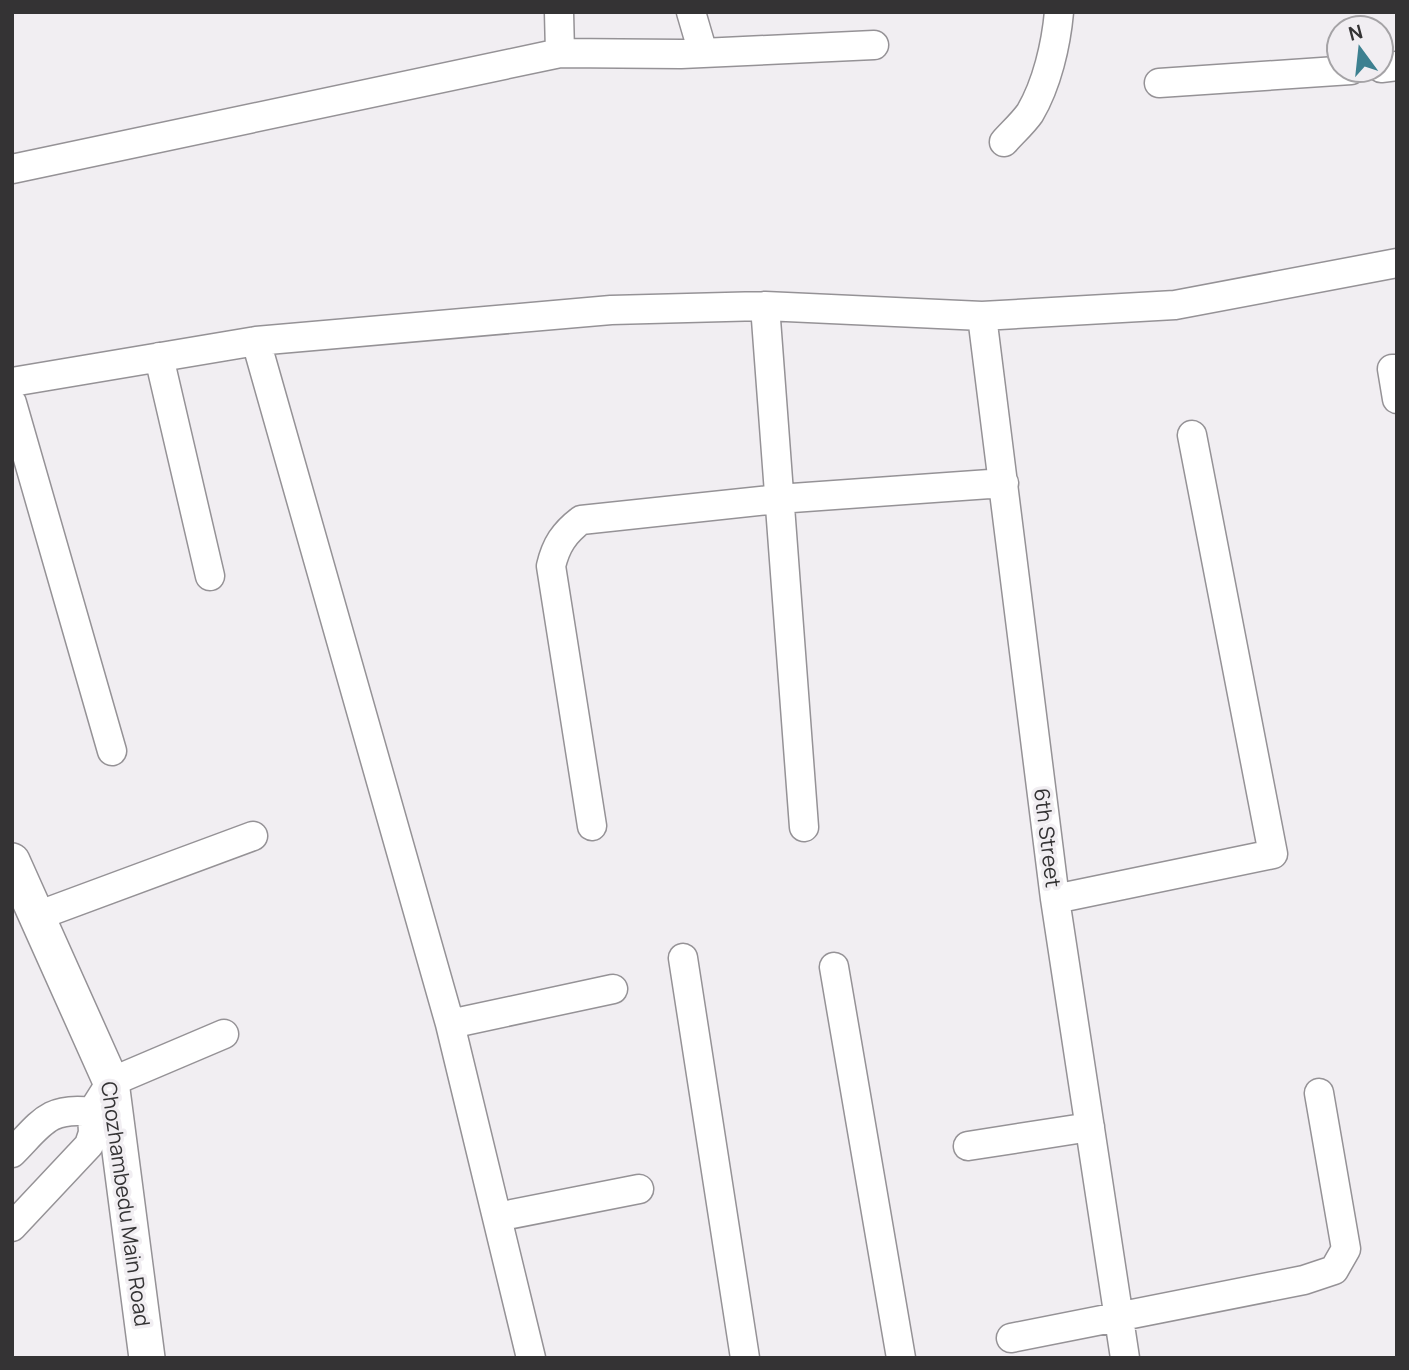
<svg xmlns="http://www.w3.org/2000/svg" width="1409" height="1370" font-family="Manrope,sans-serif">
  <style>
    .lines { fill: none; stroke-linecap: round; stroke-linejoin: round }
    .minor-casing { stroke: #959296; stroke-width: 31 }
    .tertiary-casing { stroke: #959296; stroke-width: 38 }
    .minor { stroke: #fff; stroke-width: 28 }
    .tertiary { stroke: #fff; stroke-width: 35 }
    .labels { text-anchor: middle; stroke-width: 7; stroke-linejoin: round; paint-order: stroke }
    .street-label { font-size: 21px; fill: #343334; stroke: #f1eef2 }
  </style>
  <rect width="100%" height="100%" fill="#f1eef2"/>
  <g class="lines">
    <!-- minor casing -->
    <g class="minor-casing">
      <path id="minor" d="M559,12L560,53
        M691,12L703,53
        M1381,68L1397,66
        M1159,83L1351,70
        M1004,142C1012,133 1023,123 1030,113C1047,84 1056,45 1059,12
        M12,169L560,53L681,54L874,45
        M765,306L804,827
        M982,316L1055,899L1125,1358
        M256,341L450,1024L531,1358
        M159,357L210,576
        M1397,369H1392L1397,399
        M12,382L256,341L611,310L765,306L982,316L1175,305L1397,263
        M12,403L112,751
        M592,826L551,566C556,545 564,533 581,520L778,499L1004,483
        M1055,899L1273,854L1192,435
        M37,916L253,836
        M683,958L745,1358
        M834,967L901,1358
        M450,1024L613,989
        M968,1146L1090,1127
        M12,1153C41,1124 48,1106 92,1112
        M497,1217L639,1189
        M12,1227L89,1145L93,1133L92,1112L111,1082L224,1034
        M1011,1338L1304,1280L1334,1270L1346,1249L1319,1093"/>
    </g>
    <!-- tertiary casing -->
    <g class="tertiary-casing">
      <path id="tertiary" d="M12,861L111,1082L147,1358"/>
    </g>
    <!-- minor -->
    <use href="#minor" class="minor"/>
    <!-- tertiary -->
    <use href="#tertiary" class="tertiary"/>
  </g>
  <g class="labels">
    <!-- street labels -->
    <g class="street-label">
      <text transform="translate(1047 838) rotate(83)" y="7">6th Street</text>
      <text transform="translate(125 1204) rotate(82)" y="7">Chozhambedu Main Road</text>
    </g>
  </g>
  <!-- border -->
  <rect width="1409" height="1370" fill="none" stroke="#343334" stroke-width="28"/>
  <!-- north arrow -->
  <g transform="translate(1360 49) rotate(345)"><circle r="33" fill="#f1eef2" stroke="#a5a3a6" stroke-width="2"/>
  <path d="M0-5L12 26L0 18L-12 26Z" fill="#3d8090"/>
  <text y="-10" font-size="19" font-weight="bold" text-anchor="middle" fill="#343334">N</text>
  </g>
</svg>
